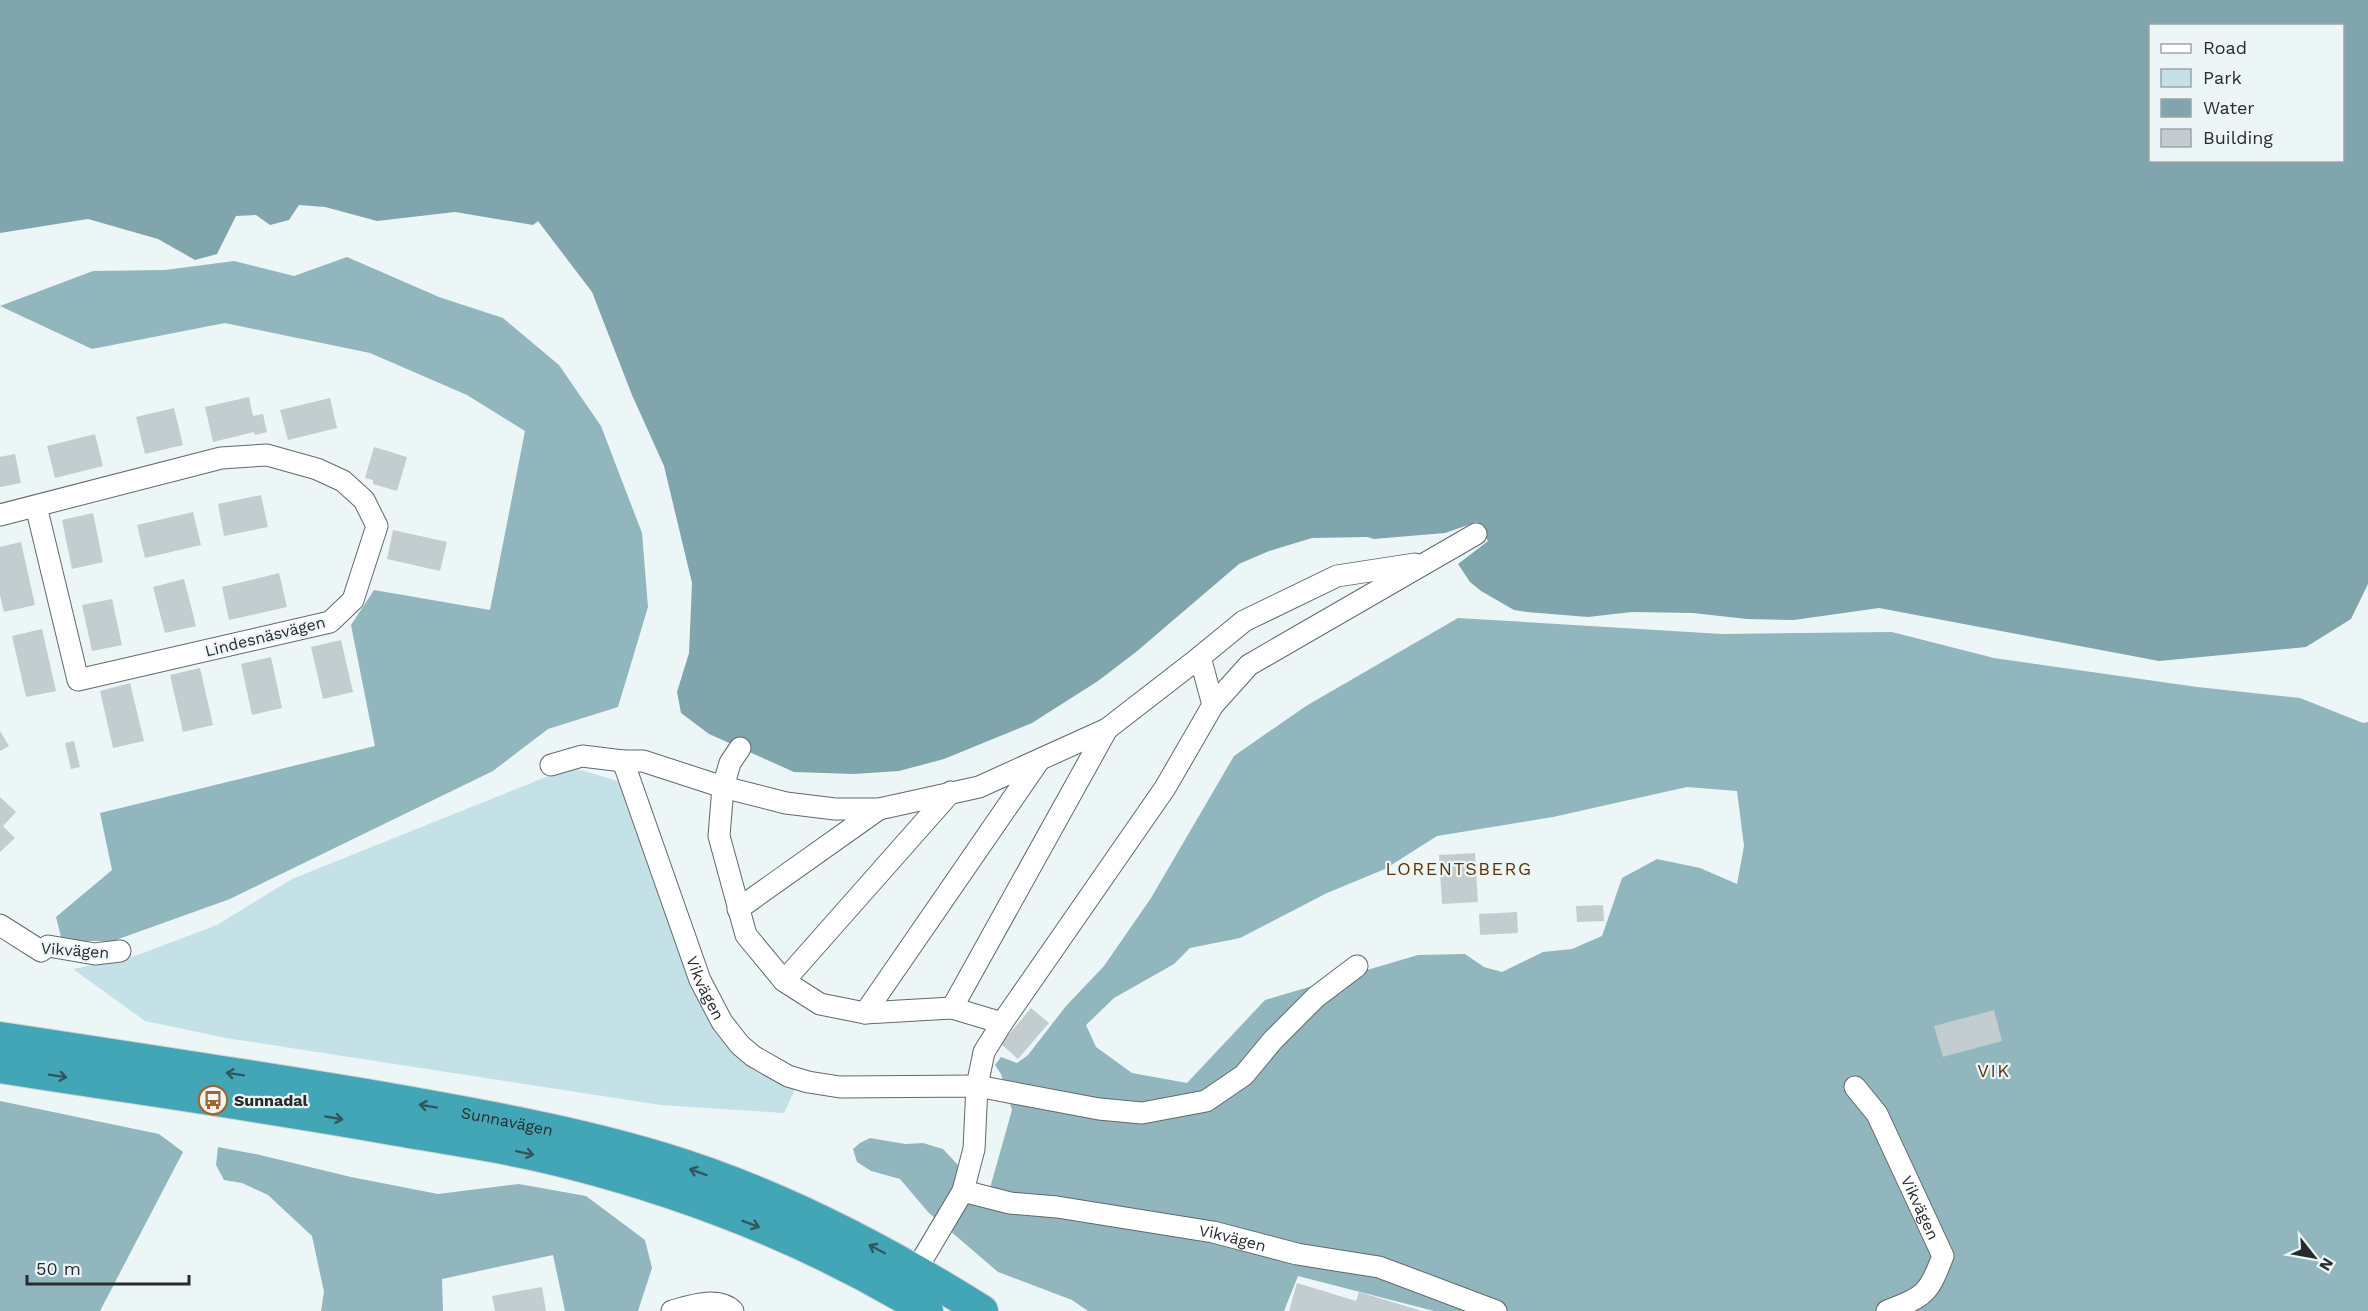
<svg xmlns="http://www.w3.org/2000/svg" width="2368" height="1311" font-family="'Work Sans',sans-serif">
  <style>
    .green { fill: #c3e1e6 }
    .forest { fill: #92b6bd; fill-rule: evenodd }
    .water { fill: #81a5ac; fill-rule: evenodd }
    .building { fill: #c3ccce }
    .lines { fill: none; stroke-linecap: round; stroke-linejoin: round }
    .minor-casing { stroke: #61696b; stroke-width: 23 }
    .highway-casing { stroke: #d0d1d1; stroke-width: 34 }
    .minor { stroke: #fff; stroke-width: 21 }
    .highway { stroke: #43a6b6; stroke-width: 32 }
    .oneway { stroke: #31575d }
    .labels { text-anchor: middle; stroke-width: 4.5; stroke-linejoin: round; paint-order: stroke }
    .street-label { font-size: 16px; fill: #282c2d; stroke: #ecf6f7 }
    .poi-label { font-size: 16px; font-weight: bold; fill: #282c2d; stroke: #ecf6f7; text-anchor: start }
    .neighbourhood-label { font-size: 18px; letter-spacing: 1.5px; fill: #5c3308; stroke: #ecf6f7 }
  </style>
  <rect width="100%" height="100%" fill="#ecf6f7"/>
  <!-- green -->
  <path class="green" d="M571,767L624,783L692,984L795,1089L784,1113L661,1105L226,1038L145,1021L73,969L135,956L217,925L292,879Z"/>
  <!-- forest -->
  <path class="forest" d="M347,257L439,297L503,318L559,365L601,426L642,533L648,607L618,707L548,729L493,771L230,899L113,941H62L56,917L112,870L100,813L375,746L351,625L374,590L490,610L525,431L467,395L370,353L225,323L92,349L0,306L93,271L165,270L234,261L294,276Z
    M1458,618L1722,634L1892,632L1994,658L2197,687L2300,698L2363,723L2368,722V1311H1434L1298,1276L1284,1311H1088L1072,1300L998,1272L928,1212L900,1179L871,1171L857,1162L853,1149L860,1143L870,1138L905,1144L923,1143L943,1149L958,1165L956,1182L990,1188L1012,1110L1001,1074L995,1065L1001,1057L1017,1063L1028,1055L1066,1006L1104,966L1151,898L1234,756L1306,706ZM1687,787L1737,791L1744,846L1737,884L1700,868L1657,859L1622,878L1602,936L1572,949L1543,952L1502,972L1484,967L1465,954L1418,955L1265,1000L1187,1083L1132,1073L1096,1047L1086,1025L1114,998L1174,964L1190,948L1240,938L1327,893L1385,869L1437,836L1553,817Z
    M0,1101L159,1134L183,1152L100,1311H0Z
    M218,1147L260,1155L351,1177L438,1194L519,1184L586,1196L645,1240L652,1268L638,1311H565L553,1255L442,1279L443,1311H321L324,1292L312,1236L268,1195L242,1183L224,1180L216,1165Z"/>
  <!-- water -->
  <path class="water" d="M0,0H2368V584L2351,619L2306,647L2159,661L1879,608L1794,620L1747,619L1693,613L1632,612L1588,617L1527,612L1514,610L1481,591L1470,582L1458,564L1488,541L1477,522L1445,533L1374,539L1367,537L1312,538L1269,551L1239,564L1136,652L1098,681L1032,723L944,759L899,771L854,774L794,772L709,734L681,713L677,692L689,653L692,583L664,466L632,395L592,292L538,221L533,225L455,212L377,221L325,207L299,205L289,220L270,225L256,215L236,216L217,254L195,260L158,239L88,219L0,233ZM2150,26H2342V160H2150Z"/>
  <!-- building -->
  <path class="building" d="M249,397L253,416L263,414L267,432L255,435L254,432L213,442L205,407Z
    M330,398L337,428L288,440L280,410Z
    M174,408L183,445L145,454L136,417Z
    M95,434L103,466L55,478L47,446Z
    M374,447L407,457L397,491L373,484V480L365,478Z
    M15,454L21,483L0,487V457Z
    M261,495L268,527L224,536L218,504Z
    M193,512L201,545L145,558L137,525Z
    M93,513L103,562L72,569L62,520Z
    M393,530L447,542L440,571L387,559Z
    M21,542L35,605L4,612L0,595V547Z
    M279,573L287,607L229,620L222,587Z
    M184,579L196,626L165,633L153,587Z
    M112,599L122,645L92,651L82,605Z
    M42,629L56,691L26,697L12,636Z
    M341,640L353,692L323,699L311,647Z
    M271,657L282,708L252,715L241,664Z
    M200,668L213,725L183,732L170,675Z
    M130,683L144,741L113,748L100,691Z
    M0,731L9,746L0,751Z
    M74,741L80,767L71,769L65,743Z
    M0,797L16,812L3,826L15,838L0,852Z
    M1475,853L1478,902L1442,904L1439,855Z
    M1603,905L1604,921L1577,922L1576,906Z
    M1517,912L1518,933L1480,935L1479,914Z
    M1031,1008L1049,1023L1018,1059L1001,1044Z
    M1994,1010L2002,1041L1943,1057L1934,1026Z
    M1297,1283L1356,1301L1359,1292L1422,1311H1289Z
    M542,1287L546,1311H495L492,1296Z"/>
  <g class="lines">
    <!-- minor casing -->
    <g class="minor-casing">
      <g id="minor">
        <path d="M0,515L221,458L267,455L317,469L343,481L364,500L377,526L353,600L330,622L78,680L36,506"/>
        <path d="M1200,657L1244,621L1337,576L1415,564"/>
        <path d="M1213,705L1249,665L1476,534"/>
        <path d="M740,748L730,763L723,787L719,836L746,935L784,981L820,1004L865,1013L952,1008L1002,1023"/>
        <path id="s1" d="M623,761H643L723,787L786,803L835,809H879L979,787L1107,729L1200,657L1213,705L1165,788L1002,1023L984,1052L977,1086L974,1149L963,1191L1010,1203L1057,1207L1213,1232L1297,1254L1379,1267L1496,1311"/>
        <path id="s2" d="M551,765L582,756L623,761L700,980L722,1022L740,1045L753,1056L788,1076L808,1082L840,1087L977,1086L1099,1109L1142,1113L1206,1101L1244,1075L1273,1040L1316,997L1357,966"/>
        <path d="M738,909L879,809"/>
        <path d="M0,925L41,951L48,946L95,954L120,951"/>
        <path d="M784,981L951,792"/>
        <path d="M952,1008L1107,729"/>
        <path d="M865,1013L1038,762"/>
        <path id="s3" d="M1855,1087L1877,1114L1943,1256C1928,1294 1926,1296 1887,1311"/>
        <path d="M916,1270L963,1191"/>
        <path d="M672,1311C690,1306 719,1296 733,1311"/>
      </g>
    </g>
    <!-- highway casing -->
    <g class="highway-casing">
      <g id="highway">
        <path id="s4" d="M0,1038C126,1057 252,1076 378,1097C473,1114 568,1130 661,1158C774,1192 882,1248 982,1311"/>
        <path d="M0,1067C133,1088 266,1106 398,1130C457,1140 517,1149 574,1164C698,1196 819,1245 927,1311"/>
      </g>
    </g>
    <!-- minor -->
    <use href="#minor" class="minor"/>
    <!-- highway -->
    <use href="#highway" class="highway"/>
  </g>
  <!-- one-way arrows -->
  <defs><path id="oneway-shaft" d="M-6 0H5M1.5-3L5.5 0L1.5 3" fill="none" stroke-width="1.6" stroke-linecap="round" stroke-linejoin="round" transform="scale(1.5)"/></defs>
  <g class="oneway">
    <use href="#oneway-shaft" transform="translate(235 1074) rotate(-171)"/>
    <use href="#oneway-shaft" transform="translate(58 1076) rotate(9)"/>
    <use href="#oneway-shaft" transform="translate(428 1106) rotate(-170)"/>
    <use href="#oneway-shaft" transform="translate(334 1118) rotate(10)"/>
    <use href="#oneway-shaft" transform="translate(525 1153) rotate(12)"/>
    <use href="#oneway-shaft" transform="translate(698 1172) rotate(-160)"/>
    <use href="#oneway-shaft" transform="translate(751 1224) rotate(21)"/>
    <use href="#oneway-shaft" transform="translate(877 1249) rotate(-152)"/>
  </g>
  <!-- icons -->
  <defs>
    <g id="bus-ring" transform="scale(1.5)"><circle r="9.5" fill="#ecf6f7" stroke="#a3652b" stroke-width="1.5"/><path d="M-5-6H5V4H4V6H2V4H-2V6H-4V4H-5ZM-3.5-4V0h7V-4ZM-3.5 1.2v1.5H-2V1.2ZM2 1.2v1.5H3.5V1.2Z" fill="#a3652b"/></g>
  </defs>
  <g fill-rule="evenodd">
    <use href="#bus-ring" x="213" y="1100"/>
  </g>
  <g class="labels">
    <!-- street labels -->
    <g class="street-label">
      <text transform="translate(265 636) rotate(-14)" y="6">Lindesnäsvägen</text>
      <text transform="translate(75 950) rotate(4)" y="6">Vikvägen</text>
      <text dy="6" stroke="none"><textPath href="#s2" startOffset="315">Vikvägen</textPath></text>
      <text dy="6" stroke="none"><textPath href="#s4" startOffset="514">Sunnavägen</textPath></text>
      <text dy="6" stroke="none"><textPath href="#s3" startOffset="138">Vikvägen</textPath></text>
      <text dy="6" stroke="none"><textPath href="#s1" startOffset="1504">Vikvägen</textPath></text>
    </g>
    <!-- poi labels -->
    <g class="poi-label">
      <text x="234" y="1106">Sunnadal</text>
    </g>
    <!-- neighbourhood labels -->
    <g class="neighbourhood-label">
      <text x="1459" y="875">LORENTSBERG</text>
      <text x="1994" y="1077">VIK</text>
    </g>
  </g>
  <!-- legend -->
  <rect x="2149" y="24" width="195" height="138" fill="#ecf6f7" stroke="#9ea5a6" stroke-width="1.5"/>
  <rect x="2161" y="44" width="30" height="9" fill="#ffffff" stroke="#9ea5a6" stroke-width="1.5"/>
  <text x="2203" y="54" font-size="18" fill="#282c2d">Road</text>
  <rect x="2161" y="69" width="30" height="18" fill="#c3e1e6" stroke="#9ea5a6" stroke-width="1.5"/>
  <text x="2203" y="84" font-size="18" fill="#282c2d">Park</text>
  <rect x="2161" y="99" width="30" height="18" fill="#81a5ac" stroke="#9ea5a6" stroke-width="1.5"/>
  <text x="2203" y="114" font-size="18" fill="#282c2d">Water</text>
  <rect x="2161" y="129" width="30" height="18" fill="#c3ccce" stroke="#9ea5a6" stroke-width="1.5"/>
  <text x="2203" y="144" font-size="18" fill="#282c2d">Building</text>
  <!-- north arrow -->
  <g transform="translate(2314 1257) rotate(121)" stroke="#ecf6f7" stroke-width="4.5" paint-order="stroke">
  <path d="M0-4.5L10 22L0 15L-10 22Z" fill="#282c2d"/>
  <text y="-9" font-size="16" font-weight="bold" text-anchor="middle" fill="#282c2d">N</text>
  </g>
  <!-- scale -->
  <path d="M27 1275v9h162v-9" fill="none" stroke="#282c2d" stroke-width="3"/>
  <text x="36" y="1275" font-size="18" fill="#282c2d" stroke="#ecf6f7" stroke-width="4.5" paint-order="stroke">50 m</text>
</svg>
